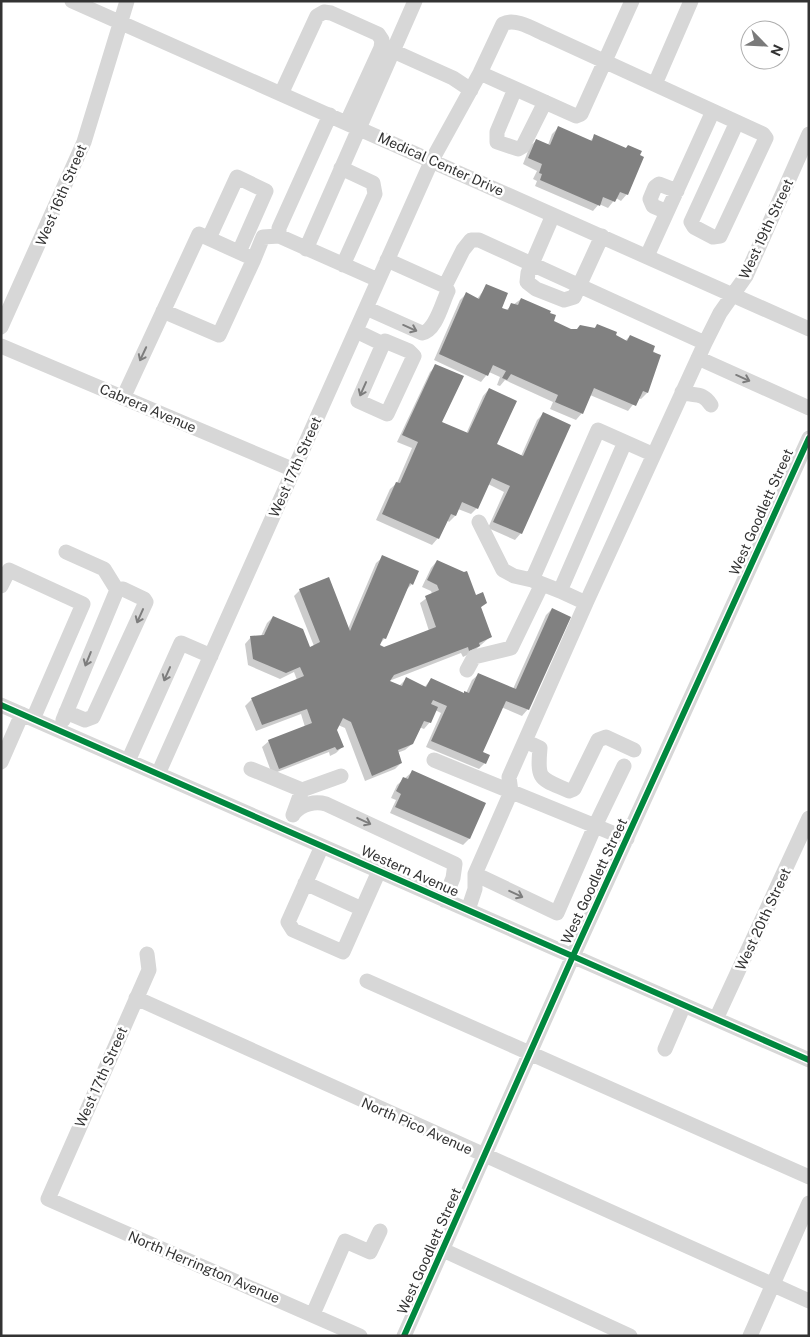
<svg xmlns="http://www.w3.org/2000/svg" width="810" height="1337" font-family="'Public Sans',sans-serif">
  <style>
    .shadow { fill: #0003 }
    .building { fill: #818181 }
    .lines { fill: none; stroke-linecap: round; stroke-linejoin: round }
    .minor { stroke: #d7d7d7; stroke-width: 15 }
    .cycleway-casing { stroke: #fff; stroke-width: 9 }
    .cycleway { stroke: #00873e; stroke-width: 6 }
    .oneway { stroke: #7d7d7d }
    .labels { text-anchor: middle; stroke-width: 5; stroke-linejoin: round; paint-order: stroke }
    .street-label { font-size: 14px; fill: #333; stroke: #fff }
  </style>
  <rect width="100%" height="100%" fill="#fff"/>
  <!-- shadow -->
  <path class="shadow" d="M558,128L590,141L595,136L625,149L628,146L627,194L621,201L616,198L608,208L599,204L593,211L535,186L537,181L533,179L537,171L523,164L530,146L537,140L548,145L552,134Z
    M487,286L501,308L506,310L521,299L552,321L571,331L593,329L598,325L625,341L630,336L659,355L647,393L641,399L638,398L628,411L590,395L582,413L576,420L550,409L553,402L505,380L500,386L497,385L500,377L489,372L481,382L434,360L460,300L466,294L477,299Z
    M436,366L441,422L466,434L483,396L489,389L496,445L521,456L537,420L543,414L521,533L515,540L488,528L504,492L488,484L477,508L471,514L458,509L455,516L449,522L447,520L438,538L432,545L376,520L390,489L397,483L412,448L397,442L430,372Z
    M383,557L417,571L412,584L406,590L385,638L378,646L384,648L429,631L420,603L432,594L431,591L422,587L431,568L437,561L476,597L486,603L480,608L490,637L473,652L463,657L461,653L389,681L399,686L406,679L424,688L431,679L463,694L466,693L472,680L479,674L513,689L546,615L552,609L528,709L522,716L501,707L481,752L485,763L479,769L426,747L441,713L435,710L430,722L424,729L419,727L412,744L405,750L397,753L401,763L395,769L365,781L345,728L338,725L335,730L342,747L336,753L330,756L329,752L272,774L262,747L269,741L305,727L301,714L256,731L245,706L251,700L297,680L294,672L280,679L248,665L245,644L251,637L261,636L267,623L273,617L309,649L314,646L294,596L300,590L348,629L376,563Z
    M412,772L484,804L469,839L463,845L390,813L396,800L391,798L397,785Z"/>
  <!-- building -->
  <path class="building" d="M558,126L592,141L594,134L626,148L628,145L642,151L640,155L644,157L628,195L620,192L615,202L603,197L600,206L540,180L542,174L539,173L542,164L528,158L536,139L550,145Z
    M486,284L508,293L502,308L508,310L511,303L518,305L521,298L551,311L550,313L556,315L554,321L571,329H577L580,325L595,328L597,324L617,332L616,335L627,341L630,335L655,346L653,352L661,355L648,393L643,391L636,406L594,388L583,414L555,402L558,395L511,374L507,380L502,378L506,371L493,365L488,376L439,354L466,292L479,299Z
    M435,364L464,376L442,422L468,433L489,388L517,401L497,444L523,456L543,412L571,425L522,534L493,522L510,486L492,478L478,509L462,502L456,516L451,514L439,539L382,514L396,482L400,483L418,442L402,435Z
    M382,555L419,571L413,585L410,583L386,639L383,638L380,645L384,647L436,627L425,596L439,590L437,585L427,580L437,560L464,572L467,571L476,595L483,592L487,603L481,607L492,637L479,643L480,646L469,651L468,647L394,675L390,681L402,686L406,677L426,687L431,678L464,693V691L469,693L478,673L516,689L552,608L571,617L529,710L506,701L483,752L490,755L486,764L431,741L447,706L433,700L431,704L438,707L431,723L424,721L413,744L398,750L402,763L372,776L351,722L343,718L337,730L344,747L337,750L335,747L279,769L268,740L312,723L307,709L262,725L251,698L304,676L300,667L286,673L253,659L250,636L264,635L273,616L303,629L310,647L320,642L299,589L329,577L350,631Z
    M412,770L486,803L470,839L395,807L401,794L396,791L403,777L408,779Z"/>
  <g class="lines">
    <!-- minor -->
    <path class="minor" d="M72,1L809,329
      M393,51L453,78L471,90
      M480,73L576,116L581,114L632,1
      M655,84L691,1
      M515,89L497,132V142L518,149L523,146L545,102
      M281,94L317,16L324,12L331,13L378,34L382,40L381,48L347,122
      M330,115L279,228V236L378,280
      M341,168L373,183L375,194L343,265
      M667,212L653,206L650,199L655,187L659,184L677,191
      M553,215L528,273L527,282L536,289L564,300L574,297L602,236
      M209,238L237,177L266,191L239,252
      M306,249L415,1
      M647,256L713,111
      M254,259L263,237L279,236
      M445,286L463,250L471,240H479L705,343
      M366,308L422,333C436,331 442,303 448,291L445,286L387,260
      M1,327L84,142L127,1
      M356,331L383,344L385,341L409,351L414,356L387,414L358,401L383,344
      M1,346L294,470
      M698,358L809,408
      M682,392C694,397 702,391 711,405
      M123,398L199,234L254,259L219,335L163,311
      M652,454L625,442L560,591L586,603L705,343L720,313L746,276L809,134
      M479,522L503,570L514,576L532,580
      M66,552L104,569L117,590L123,589L144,599L146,602L93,717L85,720L66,712
      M1,586L9,570L83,604L33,719
      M560,591L532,580L598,430L625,442
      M467,670L474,657L511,648L542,584
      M1,705L809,1060
      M63,720L117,590
      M525,741L540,748C537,781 540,778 569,791L574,789L598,740L606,737L634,750
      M434,760L627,839
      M128,761L181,643L211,656
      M1,762L22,714
      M251,769L302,790L293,815
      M158,774L432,160L480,73L503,24C515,17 535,30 547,35L763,134L766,138L720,236L713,237L694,227L691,222L737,122
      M302,790L341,776
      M294,813C302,804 315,801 326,804L455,864L453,878L444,900
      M322,846L288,922L293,930L343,952L379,871
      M475,874L557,913L595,826L624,766
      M305,883L362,909
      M468,910L475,889V874L511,792L509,777L586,603
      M147,954L149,970L48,1199L360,1336
      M367,981L809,1177
      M136,998L809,1301
      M716,1019L809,818
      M665,1049L684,1005
      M443,1250L630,1336
      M313,1314L345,1241L370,1252L380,1231
      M404,1336L573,956L809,438
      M750,1336L809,1203"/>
    <!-- cycleway casing -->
    <g class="cycleway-casing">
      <path id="cycleway" d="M1,705L809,1060
        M404,1336L573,956L809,438"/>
    </g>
    <!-- cycleway -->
    <use href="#cycleway" class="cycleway"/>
  </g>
  <!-- one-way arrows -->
  <defs><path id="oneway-shaft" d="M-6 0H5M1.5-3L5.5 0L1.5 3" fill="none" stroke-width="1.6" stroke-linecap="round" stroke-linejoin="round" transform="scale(1.25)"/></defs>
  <g class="oneway">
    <use href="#oneway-shaft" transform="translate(410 328) rotate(24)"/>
    <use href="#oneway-shaft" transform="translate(143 354) rotate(115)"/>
    <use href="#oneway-shaft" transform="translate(743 378) rotate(24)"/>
    <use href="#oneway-shaft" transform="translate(363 389) rotate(114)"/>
    <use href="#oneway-shaft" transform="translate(140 616) rotate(114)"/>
    <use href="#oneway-shaft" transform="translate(88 659) rotate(112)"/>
    <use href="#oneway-shaft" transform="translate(167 674) rotate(114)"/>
    <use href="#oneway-shaft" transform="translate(364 821) rotate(25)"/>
    <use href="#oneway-shaft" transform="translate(516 894) rotate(25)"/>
  </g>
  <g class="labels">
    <!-- street labels -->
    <g class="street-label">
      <text transform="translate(441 164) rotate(24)" y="5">Medical Center Drive</text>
      <text transform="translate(61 195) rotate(-67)" y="5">West 16th Street</text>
      <text transform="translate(766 229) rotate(-65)" y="5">West 19th Street</text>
      <text transform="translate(148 408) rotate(23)" y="5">Cabrera Avenue</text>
      <text transform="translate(295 467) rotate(-66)" y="5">West 17th Street</text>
      <text transform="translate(761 512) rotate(-66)" y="5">West Goodlett Street</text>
      <text transform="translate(410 871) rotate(24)" y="5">Western Avenue</text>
      <text transform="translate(594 881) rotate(-65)" y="5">West Goodlett Street</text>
      <text transform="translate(763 919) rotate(-65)" y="5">West 20th Street</text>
      <text transform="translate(101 1077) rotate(-66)" y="5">West 17th Street</text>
      <text transform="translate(417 1126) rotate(24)" y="5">North Pico Avenue</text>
      <text transform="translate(429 1251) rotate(-66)" y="5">West Goodlett Street</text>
      <text transform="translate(204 1267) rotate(23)" y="5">North Herrington Avenue</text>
    </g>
  </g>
  <!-- border -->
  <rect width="810" height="1337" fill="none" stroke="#333333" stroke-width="5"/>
  <!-- north arrow -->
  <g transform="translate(765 45) rotate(114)"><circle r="24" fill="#ffffff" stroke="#adadad"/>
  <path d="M0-4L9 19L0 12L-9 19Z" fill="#7a7a7a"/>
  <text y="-8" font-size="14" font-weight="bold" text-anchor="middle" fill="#333333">N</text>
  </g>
</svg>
